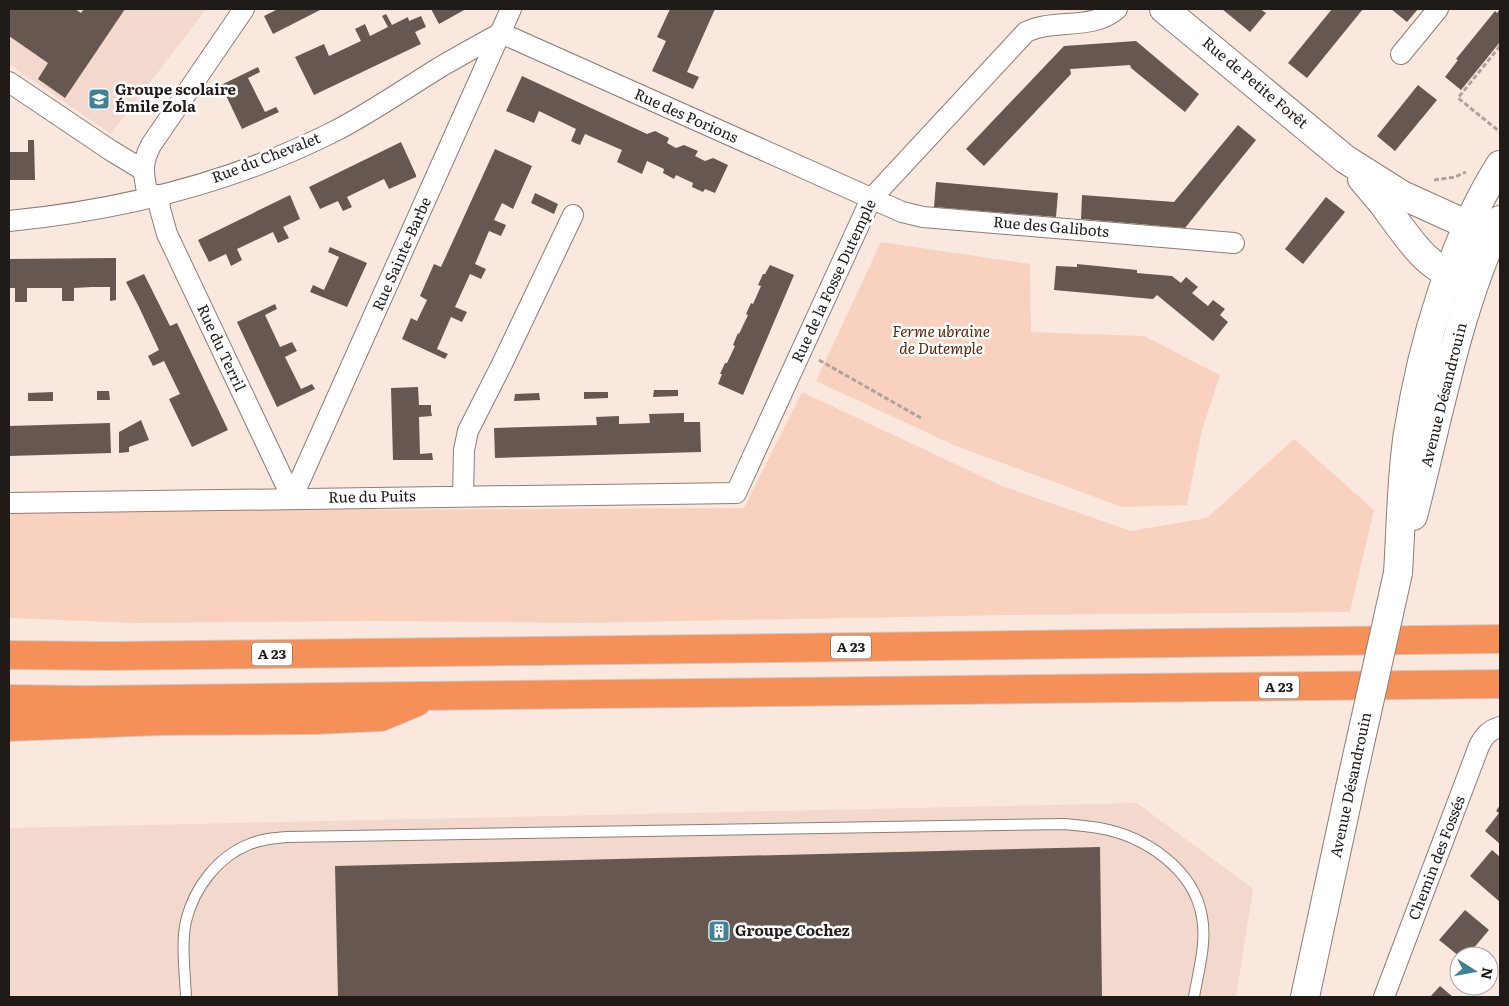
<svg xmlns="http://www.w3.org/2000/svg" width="1509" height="1006" font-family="Literata,serif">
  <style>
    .built { fill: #f3d9cd }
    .green { fill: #f8d2bf }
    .building { fill: #665750 }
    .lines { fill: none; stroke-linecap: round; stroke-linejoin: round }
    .service-casing { stroke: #8d7d75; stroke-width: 12 }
    .minor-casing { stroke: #8d7d75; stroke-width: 22 }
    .secondary-casing { stroke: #8d7d75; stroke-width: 30 }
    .motorway-casing { stroke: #cecdcc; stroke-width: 30 }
    .path { stroke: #b0a29b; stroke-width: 3; stroke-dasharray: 5 2.5; stroke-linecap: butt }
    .service { stroke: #fff; stroke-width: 10 }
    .minor { stroke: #fff; stroke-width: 20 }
    .secondary { stroke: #fff; stroke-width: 28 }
    .motorway { stroke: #f69059; stroke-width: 28 }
    .secondary-bridge-casing { stroke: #8d7d75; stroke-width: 30; stroke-linecap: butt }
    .secondary-bridge { stroke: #fff; stroke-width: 28 }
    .labels { text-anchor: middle; stroke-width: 5; stroke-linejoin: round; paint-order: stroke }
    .shield { fill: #fff; stroke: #645f5d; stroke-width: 1 }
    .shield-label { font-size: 14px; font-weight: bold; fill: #211b18 }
    .street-label { font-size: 15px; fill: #211b18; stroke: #fff }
    .poi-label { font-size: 15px; font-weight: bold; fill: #211b18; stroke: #fff; text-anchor: start }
    .park-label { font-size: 15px; font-style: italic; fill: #582708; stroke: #fff }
  </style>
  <rect width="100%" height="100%" fill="#fae8df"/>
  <!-- built -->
  <path class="built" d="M9,9H206L111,134L9,64Z
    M1137,803L1253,889L1236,997H9V828Z"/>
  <!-- green -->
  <path class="green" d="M881,242L1030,264L1031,332L1144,336L1220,375L1202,430L1187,505L1122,507L956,446L816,381Z
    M802,392L1002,486L1131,531L1207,518L1294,439L1374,510L1350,612L1007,615L584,623L374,621L134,623L9,618V512L305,510L744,508Z"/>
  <!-- building -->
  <path class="building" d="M9,9H75L81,13L84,9H125L65,98L38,79L48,63L9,36Z
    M278,9H322L273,34L264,16Z
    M431,9H466L439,24Z
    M670,9H715L687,72L699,77L693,89L652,71L666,41L657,37Z
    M1222,9H1260L1266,13L1250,32Z
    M1332,9H1363L1307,78L1288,63Z
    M1391,9H1418L1407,22Z
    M1500,9V42L1461,90L1445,77L1458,60L1456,59L1495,11L1497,13Z
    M386,14L392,25L408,17L409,21L421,16L426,27L415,32L421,44L314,95L295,57L324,44L329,56L361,41L355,29L365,24L370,36L388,27L382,16Z
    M1136,41L1199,94L1185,112L1131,68L1130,65L1070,69L1071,74L984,166L966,149L1064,46Z
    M258,67L260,72L248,78L265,112L276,107L279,112L242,129L221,85Z
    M522,76L647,134L655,131L669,138L667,143L676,148L684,145L698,151L695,156L705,161L713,158L728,165L715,193L705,189L703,192L692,187L693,183L676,175L674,179L663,173L664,169L647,161L642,174L617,162L622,150L585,134L580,145L575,143L571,141L576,129L539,111L534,123L506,111Z
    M1418,85L1437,100L1395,151L1377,136Z
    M1238,125L1256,140L1185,228L1081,219L1082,195L1174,202Z
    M28,140H34L35,180H9V152H28Z
    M401,142L416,175V177L389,189L384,179L347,197L352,207L343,211L338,201L320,209L309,187Z
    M495,149L532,166L513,209L502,203L494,220L506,225L501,236L489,231L475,264L486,269L481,279L470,274L455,307L467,312L462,322L451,317L437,349L448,354L445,359L402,339L411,318L417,321L427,300L420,296L434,264L441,267Z
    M936,182L1058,193L1056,217L934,207Z
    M535,193L558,204L554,214L531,203Z
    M290,195L300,219L283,227L289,238L278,243L273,232L237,249L242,260L231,266L226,254L209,262L198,240Z
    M1326,197L1345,212L1303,264L1285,249Z
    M330,247L367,263L347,307L310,292L313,285L324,290L339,257L328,252Z
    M116,258V300L110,301V287H92L74,288V301H62V288H27V302H15V288H9V259Z
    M1077,264L1137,270V273L1172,276L1181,283L1186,277L1198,287L1192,293L1208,306L1213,300L1225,309L1220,315L1228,322L1213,341L1157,295L1153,299L1054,290L1056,266L1077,267Z
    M770,265L794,275L743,395L718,384L722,374H720L725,363H727L735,346L733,345L738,333L739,334L748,315L746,314L751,303L753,304L761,286L758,285L763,274H765Z
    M144,274L170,326L177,323L228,430L192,447L169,399L180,394L164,361L153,366L148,356L159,350L139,307L126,282Z
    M275,304L277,309L265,315L280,347L292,342L297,351L285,357L301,389L312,384L315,389L277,407L237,322Z
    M418,387L419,405H431V411L432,416L419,417L420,454L432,453L433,460H393L391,388Z
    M654,390H678V396L653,397Z
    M97,391H109L110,400H97Z
    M53,392V401H28V393Z
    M584,392H608V398L584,399Z
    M539,393L540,400L514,401L515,394Z
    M684,413V422H700L701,452L495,458L494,428L597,425L596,417L619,416V424L650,423L649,414Z
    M141,420L149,440L129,447V452L119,453V432Z
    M110,423L111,453L9,456V426Z
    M1500,805V844L1485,831L1499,813L1496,811Z
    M1100,847L1102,997H338L335,866Z
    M1492,850L1500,857V902L1470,876Z
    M1465,910L1489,930L1467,956H1459L1439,940Z
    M1440,986L1453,997H1430Z"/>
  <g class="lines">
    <!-- service casing -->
    <g class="service-casing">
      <path id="service" d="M186,997C185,974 181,943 186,921C194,888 218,856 250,844C262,839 274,838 287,837L1064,824C1076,825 1087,826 1099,828C1145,836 1194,869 1202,917C1207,942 1198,973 1194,997"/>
    </g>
    <!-- minor casing -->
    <g class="minor-casing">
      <path id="minor" d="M501,33L902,212L923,217L1234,243
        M1401,54L1438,9
        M9,82L110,150L143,170
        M158,195L160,209L167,234L292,498
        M148,197C144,174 140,167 151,145L244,9
        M9,221C121,210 234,182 335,131C372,112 406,88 442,66C461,55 481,44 501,33
        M463,495L464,450L468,431L502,364L573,215
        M292,498L511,9
        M9,503L736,493L871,199L1026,32C1054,18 1092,31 1117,9
        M1384,997L1479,746C1484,736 1489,730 1500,727"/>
    </g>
    <!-- secondary casing -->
    <g class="secondary-casing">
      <path id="secondary" d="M1164,9L1345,159L1402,195L1468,225L1481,234L1490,244
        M1362,179C1371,190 1381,200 1389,212C1410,240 1428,271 1465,279
        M1413,516C1439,417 1456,314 1500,220
        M1398,573C1401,527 1401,479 1408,433C1422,344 1452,241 1500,165
        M1305,997L1350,788"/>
    </g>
    <!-- motorway casing -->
    <g class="motorway-casing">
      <path id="motorway" d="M9,655L110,656L535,651L1500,639
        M9,699L85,700L329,697L1500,684
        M9,727L161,721L315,720L381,717L417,702"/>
    </g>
    <!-- path -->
    <path class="path" d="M1500,46L1458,98L1500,132
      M1434,180L1455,177L1466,172
      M819,360L921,418"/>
    <!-- service -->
    <use href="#service" class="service"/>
    <!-- minor -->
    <use href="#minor" class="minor"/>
    <!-- secondary -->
    <use href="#secondary" class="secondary"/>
    <!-- motorway -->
    <use href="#motorway" class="motorway"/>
    <!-- secondary-bridge casing -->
    <g class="secondary-bridge-casing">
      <path id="secondary-bridge" d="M1350,788L1398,573"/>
    </g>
    <!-- secondary-bridge -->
    <use href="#secondary-bridge" class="secondary-bridge"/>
  </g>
  <!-- icons -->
  <defs>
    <g id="school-square" transform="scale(1.125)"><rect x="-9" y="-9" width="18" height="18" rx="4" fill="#408293" stroke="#fff"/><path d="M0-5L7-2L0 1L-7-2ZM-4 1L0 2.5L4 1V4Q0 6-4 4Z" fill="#fff"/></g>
    <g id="building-square" transform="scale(1.125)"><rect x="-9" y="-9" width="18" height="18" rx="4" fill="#408293" stroke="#fff"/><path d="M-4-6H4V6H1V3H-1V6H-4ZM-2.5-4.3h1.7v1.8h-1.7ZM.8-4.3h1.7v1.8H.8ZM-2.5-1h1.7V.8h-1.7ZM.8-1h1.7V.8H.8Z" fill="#fff"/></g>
  </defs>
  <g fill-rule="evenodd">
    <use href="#school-square" x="99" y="99"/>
    <use href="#building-square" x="719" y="931"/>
  </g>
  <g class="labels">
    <!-- shield labels -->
    <g class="shield">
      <rect x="831" y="635.5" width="40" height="23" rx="4"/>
      <rect x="252" y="642.5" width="40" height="23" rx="4"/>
      <rect x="1259" y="675.5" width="40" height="23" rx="4"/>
    </g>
    <g class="shield-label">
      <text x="851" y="652">A 23</text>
      <text x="272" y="659">A 23</text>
      <text x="1279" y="692">A 23</text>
    </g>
    <!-- street labels -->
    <g class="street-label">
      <text transform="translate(1255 83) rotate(40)" y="5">Rue de Petite Forêt</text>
      <text transform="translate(686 116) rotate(24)" y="5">Rue des Porions</text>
      <text transform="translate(266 158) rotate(-21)" y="5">Rue du Chevalet</text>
      <text transform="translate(1051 227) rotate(5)" y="5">Rue des Galibots</text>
      <text transform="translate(402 254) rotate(-66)" y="5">Rue Sainte-Barbe</text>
      <text transform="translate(834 281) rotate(-65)" y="5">Rue de la Fosse Dutemple</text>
      <text transform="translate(221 348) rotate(65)" y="5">Rue du Terril</text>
      <text transform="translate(1444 395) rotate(-76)" y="5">Avenue Désandrouin</text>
      <text transform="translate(372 497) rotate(-1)" y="5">Rue du Puits</text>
      <text transform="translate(1351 785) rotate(-78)" y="5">Avenue Désandrouin</text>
      <text transform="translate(1437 858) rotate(-69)" y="5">Chemin des Fossés</text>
    </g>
    <!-- poi labels -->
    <g class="poi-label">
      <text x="115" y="95">Groupe scolaire<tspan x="115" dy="17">Émile Zola</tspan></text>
      <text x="735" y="936">Groupe Cochez</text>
    </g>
    <!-- park labels -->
    <g class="park-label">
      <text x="941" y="337">Ferme ubraine<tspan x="941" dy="17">de Dutemple</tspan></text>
    </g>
  </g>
  <!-- border -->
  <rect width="1509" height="1006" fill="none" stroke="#211b18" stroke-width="20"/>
  <!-- north arrow -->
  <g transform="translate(1474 971) rotate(101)"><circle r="24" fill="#ffffff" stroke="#a6a4a3"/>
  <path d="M0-4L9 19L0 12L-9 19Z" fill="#408293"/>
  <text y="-8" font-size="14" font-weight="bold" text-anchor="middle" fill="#211b18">N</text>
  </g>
</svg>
